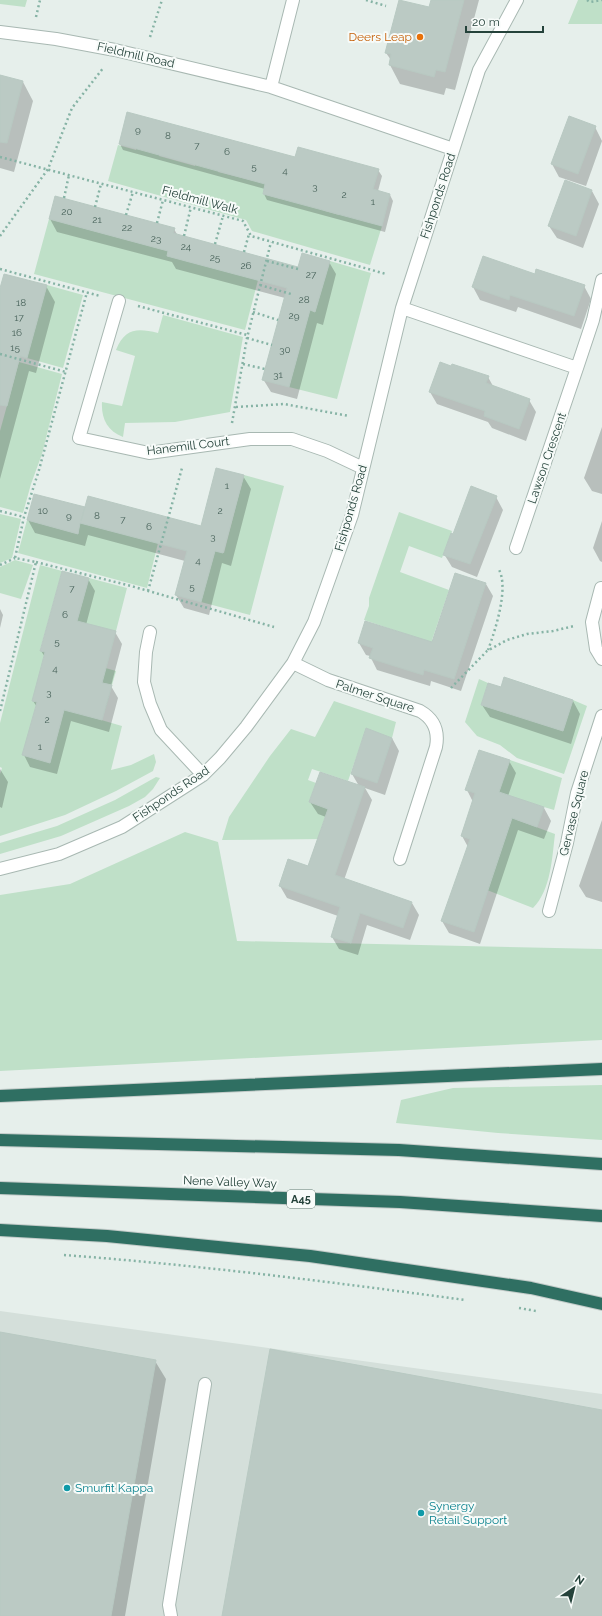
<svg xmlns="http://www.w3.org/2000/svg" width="602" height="1616" font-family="Raleway,sans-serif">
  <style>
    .built { fill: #d4dfda }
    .green { fill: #bfe0c8 }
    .shadow { fill: #0003 }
    .building { fill: #bbcac4; stroke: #b8c9c2 }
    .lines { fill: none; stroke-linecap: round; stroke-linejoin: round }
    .minor-casing { stroke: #a8b8b2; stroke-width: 14 }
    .highway-casing { stroke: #c2cac8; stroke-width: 14 }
    .path { stroke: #86b3a5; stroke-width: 2.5; stroke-dasharray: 2 3; stroke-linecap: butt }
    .minor { stroke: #fff; stroke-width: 12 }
    .highway { stroke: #2f6f62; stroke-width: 12 }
    .food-dot { fill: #e8710a; stroke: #f7fbf9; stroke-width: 1.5 }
    .culture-dot { fill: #0f9aa8; stroke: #f7fbf9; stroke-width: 1.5 }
    .labels { text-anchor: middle; stroke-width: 4; stroke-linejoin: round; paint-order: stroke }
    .number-label { font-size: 10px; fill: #4a645c }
    .shield { fill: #f7fbf9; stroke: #637a73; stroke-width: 1 }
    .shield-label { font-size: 11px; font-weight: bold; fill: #24423a }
    .food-label { font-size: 12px; fill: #c56008; stroke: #f7fbf9; text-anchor: end }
    .street-label { font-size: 12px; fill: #24423a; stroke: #f7fbf9 }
    .culture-label { font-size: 12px; fill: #0d838f; stroke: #f7fbf9; text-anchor: start }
  </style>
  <rect width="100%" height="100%" fill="#e6efeb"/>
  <!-- built -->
  <path class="built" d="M0,1311L602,1394V1616H0Z"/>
  <!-- green -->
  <path class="green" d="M0,0H27L25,7L0,4Z
    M578,0H602V24H568Z
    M140,139L162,145L159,156L195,166L198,154L221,160L218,172L254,181L257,170L268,173L263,194L281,199L284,188L325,211L339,215L342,204L366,221L382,226L370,265L252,231L246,220L108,181L118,145L136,150Z
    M49,219L168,251L167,256L258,280L245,330L34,274Z
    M330,261L371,273L337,399L289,387L310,310L315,312Z
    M47,285L83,295L63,368L27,358Z
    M163,315L243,337L230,412L175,422L125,423L123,437C107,431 101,418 102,402L122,406L135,356L116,350C125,328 137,328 158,333Z
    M19,362L62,374L42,454L31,484L23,513L0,507V431Z
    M244,475L284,486L250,615L201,602L215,551L224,553Z
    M399,512L452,531L442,558L409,546L400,572L449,590L432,640L461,650L459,659L415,637L364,620L369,606V598Z
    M0,514L21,519L12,558L0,563Z
    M27,520L78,534L80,523L158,543L147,588L18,553Z
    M15,560L33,565L21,599L0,593V567Z
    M40,565L62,571L40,650L45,652L33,701L37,702L23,755L50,762L64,710L67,658L89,578L127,588L116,631L88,663L116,671L112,685L93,680L91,691L109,696L105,710L87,706L84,715L122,726L111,770L131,765L154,754L156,762L153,771L116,791L65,815L0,836V774L2,768L0,767V723Z
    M479,679L488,683L481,705L563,731L573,700L587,706L564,774L517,758L500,745L477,736L465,722Z
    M334,701L396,722L392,738L366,729L348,781L312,769L308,780L316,783L309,802L328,809L320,831L323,839L222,840L229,817L270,756L291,729L315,737Z
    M510,760L562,778L554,810L524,801L517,820L555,834C552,858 551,890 533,908L487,890L494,804Z
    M156,777L160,778L153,789L145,797L129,806L61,836L0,854V843L57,826L115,800Z
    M185,832L218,842L237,941L602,949V1040L0,1071V895L70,884Z
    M602,1085V1140L498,1133L396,1123L401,1100L453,1088Z"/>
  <!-- shadow -->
  <path class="shadow" d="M432,0H479L455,90L446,88L444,95L400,84L390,65L391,60L386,53L430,8Z
    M0,76L23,82L33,101L14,172L0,168Z
    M595,127L602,141L586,186L559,177L552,164Z
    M120,144L296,158L378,170L382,176L378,191L390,195L393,201L385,232L267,200L264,194L265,189L123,150Z
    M592,191L599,204L583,248L557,238L549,226Z
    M50,219L174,229L178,236L299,268L329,262L336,274L323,325L317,323L297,399L271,392L263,379L285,298L176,269L172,262L57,232Z
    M535,276L584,286L591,299L581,329L518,307L516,312L480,300L473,287Z
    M46,286L55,302L36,373L29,371L0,479V292Z
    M488,377L493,386L529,400L536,412L526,441L492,428L488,422L437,404L430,392Z
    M602,427V494L592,491L584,478Z
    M243,476L251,489L231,566L222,563L209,615L184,608L176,595L185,561L88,535L85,546L35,533L28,520L85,510L201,527Z
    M496,497L503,510L477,577L452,567L444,554L453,535Z
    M602,521V562L600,561L593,548Z
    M88,579L95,591L86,625L115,632L122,644L111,686L118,698L109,732L71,721L57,774L30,767L24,755L37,707L33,701L45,657L41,651Z
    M486,584L493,596L461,691L431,681L430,686L377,670L370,656L366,655L359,643H432Z
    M0,609L3,615L0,628Z
    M504,679L573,701L580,714L571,744L490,717L482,705L501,689Z
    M392,738L399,751L385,795L365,788L372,800L344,880L412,903L419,915L410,940L367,925L358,955L339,949L332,937L338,916L287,898L280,886L308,867L326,817L318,814L310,802L359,786L352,774Z
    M509,761L516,773L508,796L544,808L551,821L544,839L518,830L480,944L449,933L442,921L468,847L462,836L473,802L467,790Z
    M0,769L8,782L2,808L0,807Z
    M602,820V902L586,897L579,886Z
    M0,1333L155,1361L166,1379L125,1616H0Z"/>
  <!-- building -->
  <path class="building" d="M399,0L429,7L431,0H464L445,72L436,70L434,77L389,65L391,54L385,53Z
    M0,75L23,81L7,143L0,142Z
    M127,112L295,157L298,147L379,169L373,189L390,194L382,226L263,194L265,184L119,144Z
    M569,116L596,126L578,174L551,164Z
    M565,180L592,190L576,236L548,226Z
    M55,196L175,228L173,233L298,267L302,253L330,261L315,312L310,310L289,387L262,380L287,288L167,256L168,251L49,219Z
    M483,256L535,274L536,269L585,285L574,316L510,295L509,300L472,287Z
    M4,274L47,285L27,358L20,356L7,406L0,405V288Z
    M440,362L451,366L452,364L489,376L486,383L530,399L519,429L484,416L485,411L429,392Z
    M216,468L244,475L223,553L215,551L201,602L175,595L187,551L80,523L78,534L27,520L34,494L85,507L81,521L88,496L201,526Z
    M471,486L497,496L470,564L443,555L451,533L453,534Z
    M62,571L89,578L77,621L116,631L102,683L112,685L102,720L64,710L50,763L22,755L37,702L32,701L45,652L40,651Z
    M455,573L486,583L454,679L424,670L423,675L369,658L373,648L358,643L365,621L432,642Z
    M504,677L573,700L563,731L481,705L488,683L501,687Z
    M366,728L392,738L377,783L351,774Z
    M479,750L510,760L499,792L544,807L537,827L512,818L474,932L441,921L470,839L461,836L475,793L465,790Z
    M320,772L365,787L335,875L412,902L403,928L360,913L351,943L331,937L340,907L279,886L288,859L308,866L328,809L309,802Z
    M0,1332L156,1360L111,1616H0Z
    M270,1349L602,1410V1616H222Z"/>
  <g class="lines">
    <!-- minor casing -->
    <g class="minor-casing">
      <path id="minor" d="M0,32L56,39L115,50L271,87L453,149
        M271,87L293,0
        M119,301L79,438L149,453L250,439H292L327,451L363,468
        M402,308L577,368L593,320L602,280
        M516,548L577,368
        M601,588L592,622L596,649L602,659
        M150,632L146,652L144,682L150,704L161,730L203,775
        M293,663L328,680L420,711C434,719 439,731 436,747L400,859
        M0,869L59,854L122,827L203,775L220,758L246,727L293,663L314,622L352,515L402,308L479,70L517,0
        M549,911L567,843L577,793L602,716
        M171,1616L169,1605L205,1384"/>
    </g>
    <!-- highway casing -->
    <g class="highway-casing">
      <path id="highway" d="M0,1096L602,1069
        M0,1140L399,1150L602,1164
        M0,1188L400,1202L602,1216
        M0,1230L107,1236L310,1256L531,1288L602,1304"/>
    </g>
    <!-- path -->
    <path class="path" d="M366,0L386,6
      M587,0L590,2L602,0
      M36,17L40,0
      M150,37L162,0
      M0,157L243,221L251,236L386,274
      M64,198L69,175
      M95,207L101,184
      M126,215L133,192
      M157,223L163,200
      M0,236L48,169L72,108L104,67
      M184,236L191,207
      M215,244L223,216
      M244,252L249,234
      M267,261L298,269
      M0,269L100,296
      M260,285L291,294
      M138,306L247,335
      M253,312L278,320
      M247,338L272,345
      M0,354L66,372
      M243,364L265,369
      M236,407L284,404L349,416
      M232,423L247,338L271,242
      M0,511L24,517
      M36,562L131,586L274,627
      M0,565L15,558
      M148,591L182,468
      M488,650C495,631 510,586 498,568
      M451,688L487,651L507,640L527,634L553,631L574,626
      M0,711L36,562L15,558L24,517L39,470L87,292
      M64,1255C198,1265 332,1282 465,1300
      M519,1308L536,1311"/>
    <!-- minor -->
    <use href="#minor" class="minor"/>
    <!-- highway -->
    <use href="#highway" class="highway"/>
  </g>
  <!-- markers -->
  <circle class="food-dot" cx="420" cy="37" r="4"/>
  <g class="culture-dot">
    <circle cx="67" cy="1488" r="4"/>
    <circle cx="421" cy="1513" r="4"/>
  </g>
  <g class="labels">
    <!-- number labels -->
    <g class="number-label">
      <text x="138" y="133">9</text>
      <text x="168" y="139">8</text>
      <text x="197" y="149">7</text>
      <text x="227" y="155">6</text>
      <text x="254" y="170">5</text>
      <text x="285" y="174">4</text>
      <text x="315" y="190">3</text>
      <text x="344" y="198">2</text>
      <text x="373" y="205">1</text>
      <text x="67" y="215">20</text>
      <text x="97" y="223">21</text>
      <text x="127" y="231">22</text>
      <text x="156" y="242">23</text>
      <text x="186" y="250">24</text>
      <text x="215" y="261">25</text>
      <text x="246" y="269">26</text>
      <text x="311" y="278">27</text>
      <text x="304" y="303">28</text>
      <text x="21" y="306">18</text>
      <text x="294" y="319">29</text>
      <text x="19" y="321">17</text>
      <text x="17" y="336">16</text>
      <text x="15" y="351">15</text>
      <text x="285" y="353">30</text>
      <text x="278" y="378">31</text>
      <text x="227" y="489">1</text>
      <text x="43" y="514">10</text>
      <text x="220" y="514">2</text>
      <text x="69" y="519">9</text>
      <text x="97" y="519">8</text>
      <text x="123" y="523">7</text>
      <text x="149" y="530">6</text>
      <text x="213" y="540">3</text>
      <text x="198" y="564">4</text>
      <text x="192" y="590">5</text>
      <text x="72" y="592">7</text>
      <text x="65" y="618">6</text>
      <text x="57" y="645">5</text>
      <text x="55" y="672">4</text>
      <text x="49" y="696">3</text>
      <text x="47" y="723">2</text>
      <text x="40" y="750">1</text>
    </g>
    <!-- shield labels -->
    <rect class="shield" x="287" y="1190" width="28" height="18" rx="3"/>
    <g class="shield-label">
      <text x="301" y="1203">A45</text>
    </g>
    <!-- food labels -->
    <g class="food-label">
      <text x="412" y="41">Deers Leap</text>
    </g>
    <!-- street labels -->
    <g class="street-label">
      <text transform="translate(136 55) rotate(13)" y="4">Fieldmill Road</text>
      <text transform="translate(438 196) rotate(-72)" y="4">Fishponds Road</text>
      <text transform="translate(200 200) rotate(15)" y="4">Fieldmill Walk</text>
      <text transform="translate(188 446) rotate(-7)" y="4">Hanemill Court</text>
      <text transform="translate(547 458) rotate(-71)" y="4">Lawson Crescent</text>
      <text transform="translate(351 508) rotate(-74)" y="4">Fishponds Road</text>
      <text transform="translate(375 696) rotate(18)" y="4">Palmer Square</text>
      <text transform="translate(171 794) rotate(-34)" y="4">Fishponds Road</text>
      <text transform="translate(574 813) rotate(-76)" y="4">Gervase Square</text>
      <text transform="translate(230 1182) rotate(2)" y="4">Nene Valley Way</text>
    </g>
    <!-- culture labels -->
    <g class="culture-label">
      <text x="75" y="1492">Smurfit Kappa</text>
      <text x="429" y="1510">Synergy<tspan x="429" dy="14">Retail Support</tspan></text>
    </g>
  </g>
  <!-- north arrow -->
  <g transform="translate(574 1588) rotate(35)" stroke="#f7fbf9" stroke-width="3" paint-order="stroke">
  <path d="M0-3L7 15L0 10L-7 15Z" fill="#24423a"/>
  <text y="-6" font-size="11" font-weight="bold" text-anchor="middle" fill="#24423a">N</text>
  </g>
  <!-- scale -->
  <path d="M466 26v6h77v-6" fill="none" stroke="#24423a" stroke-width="2"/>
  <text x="472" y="26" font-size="12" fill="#24423a" stroke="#f7fbf9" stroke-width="3" paint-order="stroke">20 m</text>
</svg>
